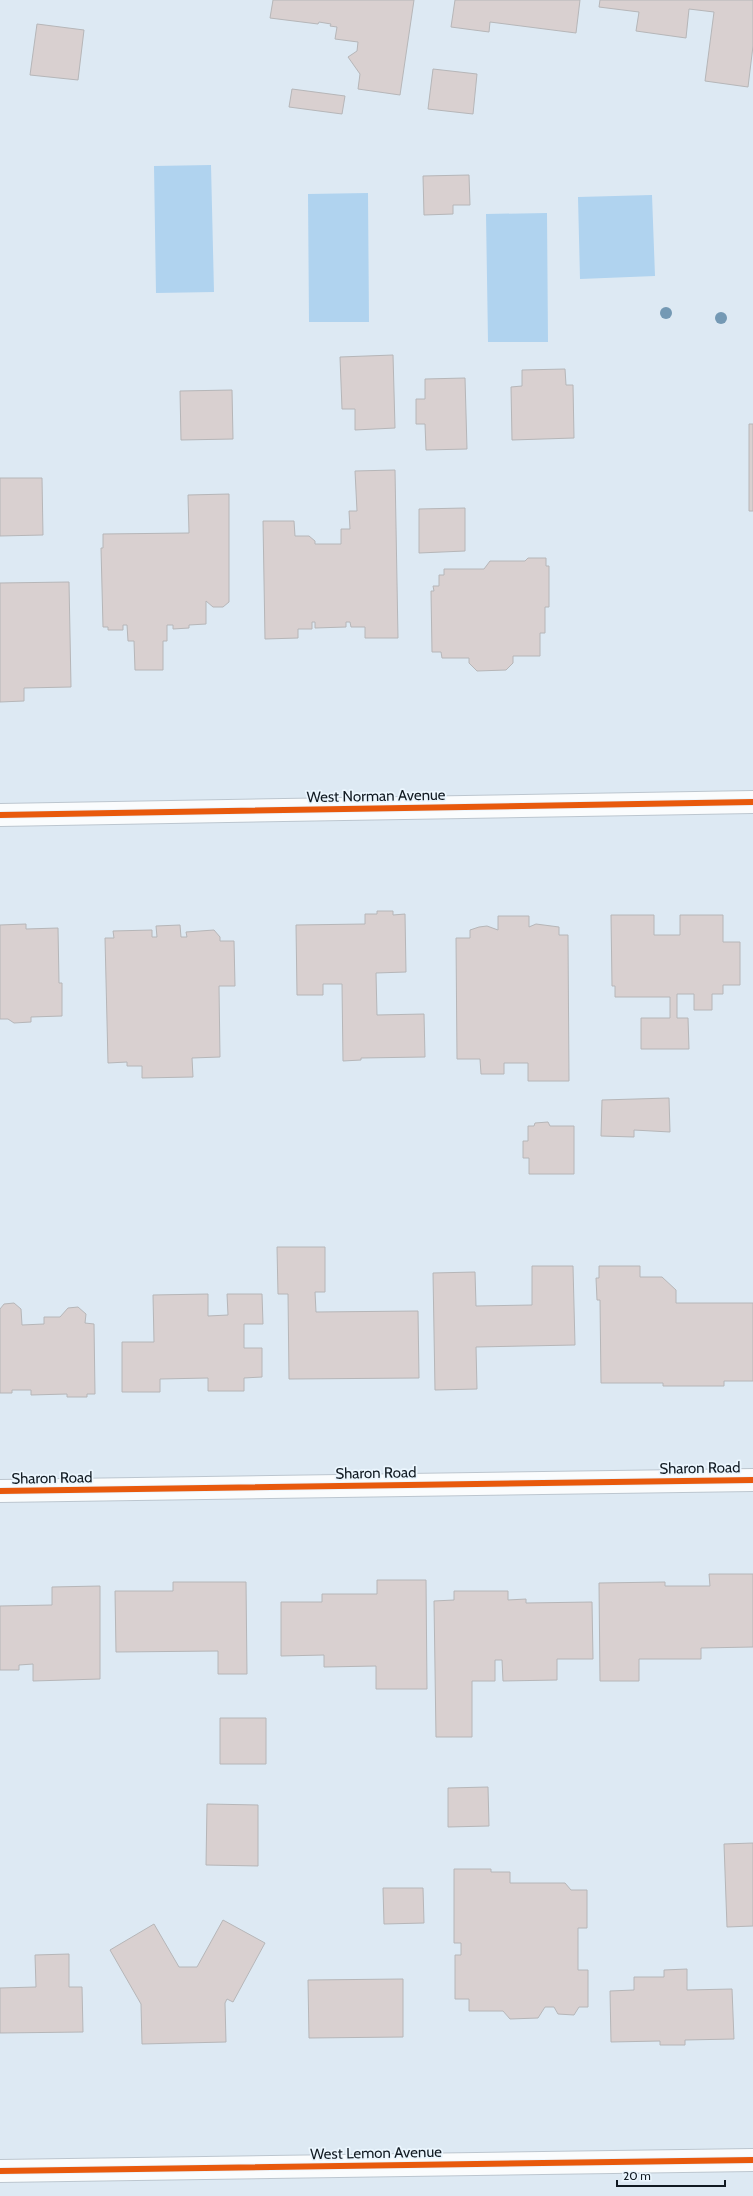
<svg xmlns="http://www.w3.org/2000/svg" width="753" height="2196" font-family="Cabin,sans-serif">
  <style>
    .pitch { fill: #b0d3ef }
    .building { fill: #d9d0d0; stroke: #b6b6b8 }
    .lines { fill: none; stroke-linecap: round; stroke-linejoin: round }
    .minor-casing { stroke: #bcc6cf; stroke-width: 24 }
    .minor { stroke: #fafcfd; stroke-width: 22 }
    .cycleway-casing { stroke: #ebf6fe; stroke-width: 8 }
    .cycleway { stroke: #e8590c; stroke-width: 6 }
    .tree { fill: #7499b4 }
    .labels { text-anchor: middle; stroke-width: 3.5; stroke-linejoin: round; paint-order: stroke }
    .street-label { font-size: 15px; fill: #111a22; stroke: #ebf6fe }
  </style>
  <rect width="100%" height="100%" fill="#dde9f3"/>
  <!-- pitch -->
  <path class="pitch" d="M211,165L214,292L156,293L154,166Z
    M368,193L369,322H309L308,194Z
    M652,195L655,276L580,279L578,197Z
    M547,213L548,342H488L486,214Z"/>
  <!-- building -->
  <path class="building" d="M273,0H414L400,95L358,89L360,74L348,57L357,51L358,42L335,39L337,27L330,26L331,24L319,22L318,24L270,18Z
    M455,0H580L576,33L490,22L489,32L451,27Z
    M600,0H753V46L748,87L705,81L714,12L689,9L686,38L636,31L639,12L599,7Z
    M37,24L84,30L78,80L30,75Z
    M433,69L477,74L473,114L428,109Z
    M292,89L345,96L342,114L289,107Z
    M469,175L470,205H453V214L424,215L423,176Z
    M393,355L395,428L355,430V409H342L340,357Z
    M565,369L566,385H573L574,438L512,440L511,387L522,386V370Z
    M465,378L467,449L426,450L425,424H416V399H425V379Z
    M232,390L233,439L181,440L180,391Z
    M749,424H753V511H749Z
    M395,470L398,638H365V627H351L350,622H346V627L315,628V622H312V629H298V638L265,639L263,521H294L295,536H309L315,541V544H341V529H350L349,511H357L355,471Z
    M0,478H42L43,535L0,536Z
    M229,494V602L223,607H213L206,601V624L189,625V628L173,629V625H167V641H163V670H135L134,641H128L127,625H123V630H108V627H103L101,548H103V534L189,533L188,495Z
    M465,508V551L419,553V509Z
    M528,558H546V566H549V607H545V633H540V656H513V663L506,670L477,671L469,663V658H442L441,652H432L431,591H434L433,586H439V575H444V569H484L490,561H525Z
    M69,582L71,687L24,688V701L0,702V583Z
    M377,911H393V915L405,914L406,972L376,973L377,1015L424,1014L425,1057L361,1058V1060L343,1061L342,984H323V995H297L296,925L365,924V914H377Z
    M611,915H654V935H680V915H723V942H740V985H723V994H712V1010H694V994H677V1018H688L689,1049H641V1018H670V997H615V986H612Z
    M498,916H529V927L536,924L559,927V935H568L569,1081H528V1063H504V1074H481L480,1059H457L456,938H470V930L479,927L487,926L498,930Z
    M26,924V929L58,928L59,983H62V1016L31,1017V1022L14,1023L8,1019H0V925Z
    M180,925L181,937H187L186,932L214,930L220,937V941H234L235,986H219L220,1057L192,1058L193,1077L142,1078V1066H127V1062L108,1063L105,938H114L113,931L152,930V937H157L156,926Z
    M669,1098L670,1132L634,1130V1137L601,1136L602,1100Z
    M548,1122L550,1126H574V1174H529V1158H523V1141H528V1126H534L535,1123Z
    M277,1247H325V1292H315L316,1312L418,1311L419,1378L289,1379L288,1294H278Z
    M532,1266H573L575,1345L476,1347L477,1389L435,1390L433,1273L475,1272L476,1306L532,1305Z
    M599,1266H640V1277H662L676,1290V1303H753V1381H724V1386H663V1383H601L600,1300H597L596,1278H599Z
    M208,1294V1316L228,1315L227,1294H262L263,1324H244V1348H262V1377L244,1378V1391H208V1378L160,1379V1392H122V1342H154L153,1295Z
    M14,1303L21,1309L22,1325L44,1324V1317H60L68,1308L78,1307L86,1314L85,1323L94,1324L95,1394H87V1397H67V1394L31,1395V1390H12V1393H0V1309L4,1304Z
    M709,1574H753V1647L701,1648V1659H639V1681H600L599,1583L665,1582V1586H710Z
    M377,1580H426L427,1689H376V1666L324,1667V1655L281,1656V1602H322V1594H377Z
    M173,1582H246L247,1674H218V1651L116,1652L115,1591H173Z
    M100,1586V1679L33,1681V1664L19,1665V1670H0V1606L52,1605V1587Z
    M454,1591H508V1600L526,1599V1603L592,1602L593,1659H557V1680L503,1681L502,1660H495V1681H472V1737H436L434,1601L454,1600Z
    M220,1718H266V1764H220Z
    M488,1787L489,1826L448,1827V1788Z
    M207,1804L258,1805V1866L206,1865Z
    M753,1843V1926L727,1927L724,1844Z
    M454,1869H491V1872H510V1883H565L571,1890H587V1928H578V1970H588V2007H579L574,2015L558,2014L554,2007H545L538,2018L510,2019L503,2011H469V1999H455V1955H461V1943H454Z
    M383,1888H423L424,1923L384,1924Z
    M223,1920L265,1943L233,2002L227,1999L225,2003L226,2042L142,2044L141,2004L110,1950L154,1924L179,1967H197Z
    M69,1954V1987H82L83,2032L0,2033V1988L36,1987L35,1955Z
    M687,1969V1990L732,1989L734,2039L685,2040V2045H660V2041L611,2042L610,1991L634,1990V1977H664V1970Z
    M403,1979V2037L309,2038L308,1980Z"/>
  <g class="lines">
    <!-- minor casing -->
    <g class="minor-casing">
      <path id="minor" d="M0,815L753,802
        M0,1491L753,1480
        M0,2171L753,2160"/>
    </g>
    <!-- minor -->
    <use href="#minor" class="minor"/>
    <!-- cycleway casing -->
    <g class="cycleway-casing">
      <path id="cycleway" d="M0,815L753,802
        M0,1491L753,1480
        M0,2171L753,2160"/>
    </g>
    <!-- cycleway -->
    <use href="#cycleway" class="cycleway"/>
  </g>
  <!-- trees -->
  <g class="tree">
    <circle cx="666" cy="313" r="6"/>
    <circle cx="721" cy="318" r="6"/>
  </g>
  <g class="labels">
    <!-- street labels -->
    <g class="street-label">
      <text transform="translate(376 796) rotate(-1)" y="5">West Norman Avenue</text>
      <text transform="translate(700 1468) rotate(-1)" y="5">Sharon Road</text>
      <text transform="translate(376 1473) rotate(-1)" y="5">Sharon Road</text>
      <text transform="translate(52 1478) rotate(-1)" y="5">Sharon Road</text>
      <text transform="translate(376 2153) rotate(-1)" y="5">West Lemon Avenue</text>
    </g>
  </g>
  <!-- scale -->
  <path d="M617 2180v6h108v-6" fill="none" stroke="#111a22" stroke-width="2"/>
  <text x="623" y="2180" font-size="12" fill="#111a22" stroke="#ebf6fe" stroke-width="3" paint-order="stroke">20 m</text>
</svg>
